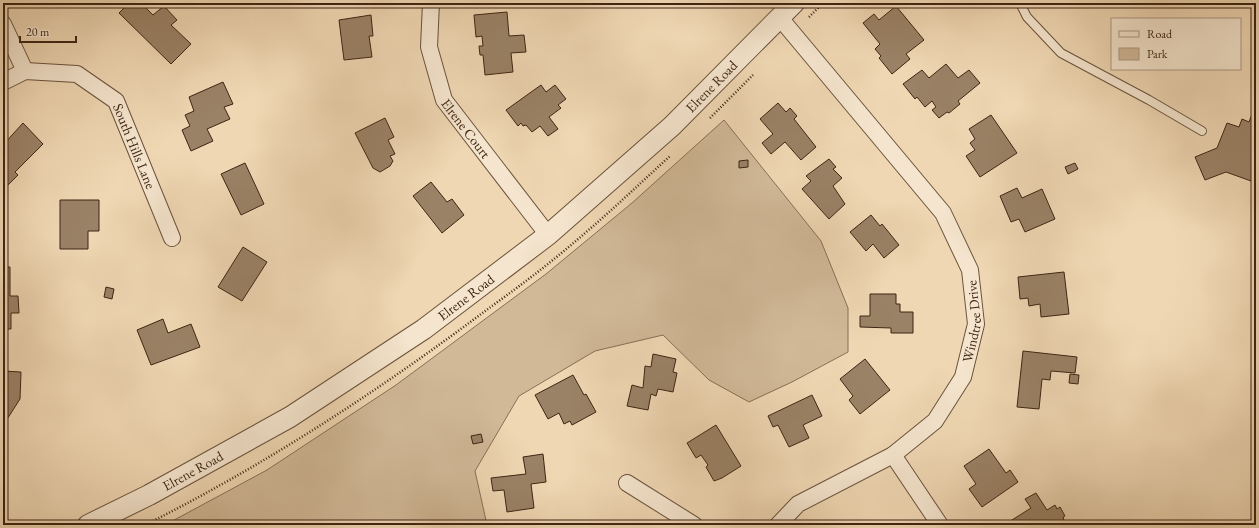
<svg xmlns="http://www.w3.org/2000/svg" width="1259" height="528" font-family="'EB Garamond',serif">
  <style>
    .green { fill: #d1b998; stroke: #886f56 }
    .building { fill: #9a8266; stroke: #3e2513 }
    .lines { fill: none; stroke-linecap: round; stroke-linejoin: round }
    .service-casing { stroke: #6a523b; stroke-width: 10 }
    .minor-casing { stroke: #6a523b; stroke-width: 18 }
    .tertiary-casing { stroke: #6a523b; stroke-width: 22 }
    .path { stroke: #3e2513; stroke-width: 2.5; stroke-dasharray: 1 2; stroke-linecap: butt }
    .service { stroke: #f5e5ce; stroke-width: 8 }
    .minor { stroke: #f5e5ce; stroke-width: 16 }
    .tertiary { stroke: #f5e5ce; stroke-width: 20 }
    .labels { text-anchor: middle; stroke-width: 3; stroke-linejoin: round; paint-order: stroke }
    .street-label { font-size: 14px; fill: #3e2513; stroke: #f5e5ce }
  </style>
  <rect width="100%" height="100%" fill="#efd7b3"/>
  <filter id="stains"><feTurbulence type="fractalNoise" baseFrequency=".005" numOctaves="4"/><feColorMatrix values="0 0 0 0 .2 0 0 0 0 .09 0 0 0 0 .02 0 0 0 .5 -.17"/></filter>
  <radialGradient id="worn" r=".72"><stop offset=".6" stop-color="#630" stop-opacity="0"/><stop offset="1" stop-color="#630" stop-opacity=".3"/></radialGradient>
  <!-- green -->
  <path class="green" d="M724,120L821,241L848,308V352L792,382L749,402L709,380L663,335L595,351L519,396L475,471L487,525H165L267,470L396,385L546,274L632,203Z"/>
  <!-- building -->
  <path class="building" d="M129,3H141L153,15L164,6L177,20L171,25L191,44L171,64L119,13Z
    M896,6L924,40L906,54L910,59L892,74L879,58L881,56L875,49L880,44L863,23L874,14L879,20Z
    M507,12L509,36L524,35L526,52L511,53L513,72L485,75L483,55H480L479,46H483L482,36L476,37L474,15Z
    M371,15L373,36H369L372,57L344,60L339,20Z
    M946,64L958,78L969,70L980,83L958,101L960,104L949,113L947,112L939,118L932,110L936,107L932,101L925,107L917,97L915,99L903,84L922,70L929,78Z
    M223,82L233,104L224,107L230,119L207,129L213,141L191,151L182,130L190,126L185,115L194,111L189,97Z
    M541,85L546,92L555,85L566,99L558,105L561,108L549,117L558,129L548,136L540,126L532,132L526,125L523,126L521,123L518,126L506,110Z
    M778,103L786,112L790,108L797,116L794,119L816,147L801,160L785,142L771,154L762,143L773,134L760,119Z
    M1254,109L1256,110V178L1253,176L1251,181L1226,172L1205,180L1195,157L1217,148L1227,123L1239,127L1242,119L1249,122Z
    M991,115L1017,153L980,177L966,156L975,150L970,143L975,139L969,129Z
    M385,118L394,137L388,140L395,154L390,156L393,161L390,166L380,172L373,168L355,133Z
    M23,123L43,144L15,172L18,175L3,190V145Z
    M829,159L836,167L833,169L842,178L833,186L845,204L829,219L802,189L811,181L806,176Z
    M748,160V167L739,168V161Z
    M245,163L264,204L241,215L221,174Z
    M1075,163L1078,169L1068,174L1065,167Z
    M431,182L447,202L452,199L464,215L442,233L413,196Z
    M1017,188L1022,198L1042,189L1055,219L1025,232L1019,219L1011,222L1000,196Z
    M60,200H99V231H88V249H60Z
    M871,215L880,226L882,224L899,245L884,258L873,244L866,251L850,232Z
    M243,247L267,262L242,301L218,287Z
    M3,267H10V296H18L19,313H11V329H3Z
    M1064,272L1069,314L1041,317L1040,304L1029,306L1028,298L1020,299L1018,277Z
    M106,287L114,289L112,299L104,297Z
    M870,294H896V304H900V312H913V333H891V328L860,327V316H870Z
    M163,319L168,333L191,324L200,347L151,365L137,330Z
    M1023,351L1077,357L1075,373L1051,371L1050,380L1042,379L1039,409L1017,407Z
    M653,354L676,359L673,372L677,373L673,392L658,389L656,396L651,394L648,410L627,406L632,385L643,388L645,366L651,367Z
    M865,359L890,390L860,414L849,400L853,396L840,379Z
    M3,371L21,372L20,399L4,424L3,423Z
    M1070,374L1079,375L1078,384L1069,383Z
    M573,375L584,395L586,394L596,412L572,425L570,421L564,424L559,413L548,419L535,395Z
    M812,395L822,416L803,425L809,438L789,447L778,425L773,427L768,416Z
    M716,425L741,466L722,478L714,481L706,467L708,465L701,455L696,458L687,443Z
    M481,434L483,442L473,444L471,436Z
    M989,449L1006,473L1010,470L1018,482L982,507L969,489L976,484L964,466Z
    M543,454L546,482L531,484L534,508L507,512L504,490L493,491L491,478L526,474L523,457Z
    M1036,493L1047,510L1055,505L1057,509L1060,507L1065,516L1063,517L1064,520L1056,525H1004L1031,508L1025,499Z"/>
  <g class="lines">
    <!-- service casing -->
    <g class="service-casing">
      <path id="service" d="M1020,3L1027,17L1061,53L1149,100L1202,131"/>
    </g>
    <!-- minor casing -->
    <g class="minor-casing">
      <g id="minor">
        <path id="s1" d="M431,3L429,47L444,100L548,235"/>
        <path d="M3,24L25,71"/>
        <path id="s2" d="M3,82L25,71L77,74L116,101L172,238"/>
        <path d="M893,455L940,525"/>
        <path d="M627,483L694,525"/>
        <path id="s3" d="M778,525L798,504L893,455L935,421L963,377L976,324L970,270L943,213L780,18"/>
      </g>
    </g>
    <!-- tertiary casing -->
    <g class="tertiary-casing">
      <g id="tertiary">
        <path id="s4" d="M88,525L149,495L290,417L424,329L548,235L672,126L794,3"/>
      </g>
    </g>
    <!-- path -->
    <path class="path" d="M809,17L823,3
      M710,118L753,75
      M145,525C259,468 366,399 469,323C497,302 526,282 554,259C594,227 632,191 670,156"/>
    <!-- service -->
    <use href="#service" class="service"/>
    <!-- minor -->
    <use href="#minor" class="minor"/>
    <!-- tertiary -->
    <use href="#tertiary" class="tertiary"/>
  </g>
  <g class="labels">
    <!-- street labels -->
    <g class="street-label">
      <text dy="5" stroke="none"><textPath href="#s4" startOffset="766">Elrene Road</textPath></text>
      <text dy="5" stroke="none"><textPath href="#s1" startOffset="135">Elrene Court</textPath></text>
      <text dy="5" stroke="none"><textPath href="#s2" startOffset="173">South Hills Lane</textPath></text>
      <text dy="5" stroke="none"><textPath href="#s4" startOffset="442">Elrene Road</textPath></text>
      <text dy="5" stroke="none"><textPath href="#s3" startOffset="299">Windtree Drive</textPath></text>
      <text dy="5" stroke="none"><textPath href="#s4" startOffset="118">Elrene Road</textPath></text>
    </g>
  </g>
  <!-- margin -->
  <rect width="1259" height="528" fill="none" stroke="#efd7b3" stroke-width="16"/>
  <rect x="4" y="4" width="1251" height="520" fill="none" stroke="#3e2513" stroke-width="2"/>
  <rect x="8" y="8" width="1243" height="512" fill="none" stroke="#3e2513"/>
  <!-- legend -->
  <rect x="1111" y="18" width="130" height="52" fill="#f5e5ce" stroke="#ac9883"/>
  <rect x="1119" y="31" width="20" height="6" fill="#f5e5ce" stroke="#ac9883"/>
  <text x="1147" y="38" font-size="12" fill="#3e2513">Road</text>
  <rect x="1119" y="48" width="20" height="12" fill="#d1b998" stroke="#ac9883"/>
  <text x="1147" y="58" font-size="12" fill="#3e2513">Park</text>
  <!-- scale -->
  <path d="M20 36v6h56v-6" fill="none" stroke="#3e2513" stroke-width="2"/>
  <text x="26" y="36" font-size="12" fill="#3e2513" stroke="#f5e5ce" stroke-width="3" paint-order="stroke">20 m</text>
  <rect width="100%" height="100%" filter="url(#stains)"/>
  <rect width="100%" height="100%" fill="url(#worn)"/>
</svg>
